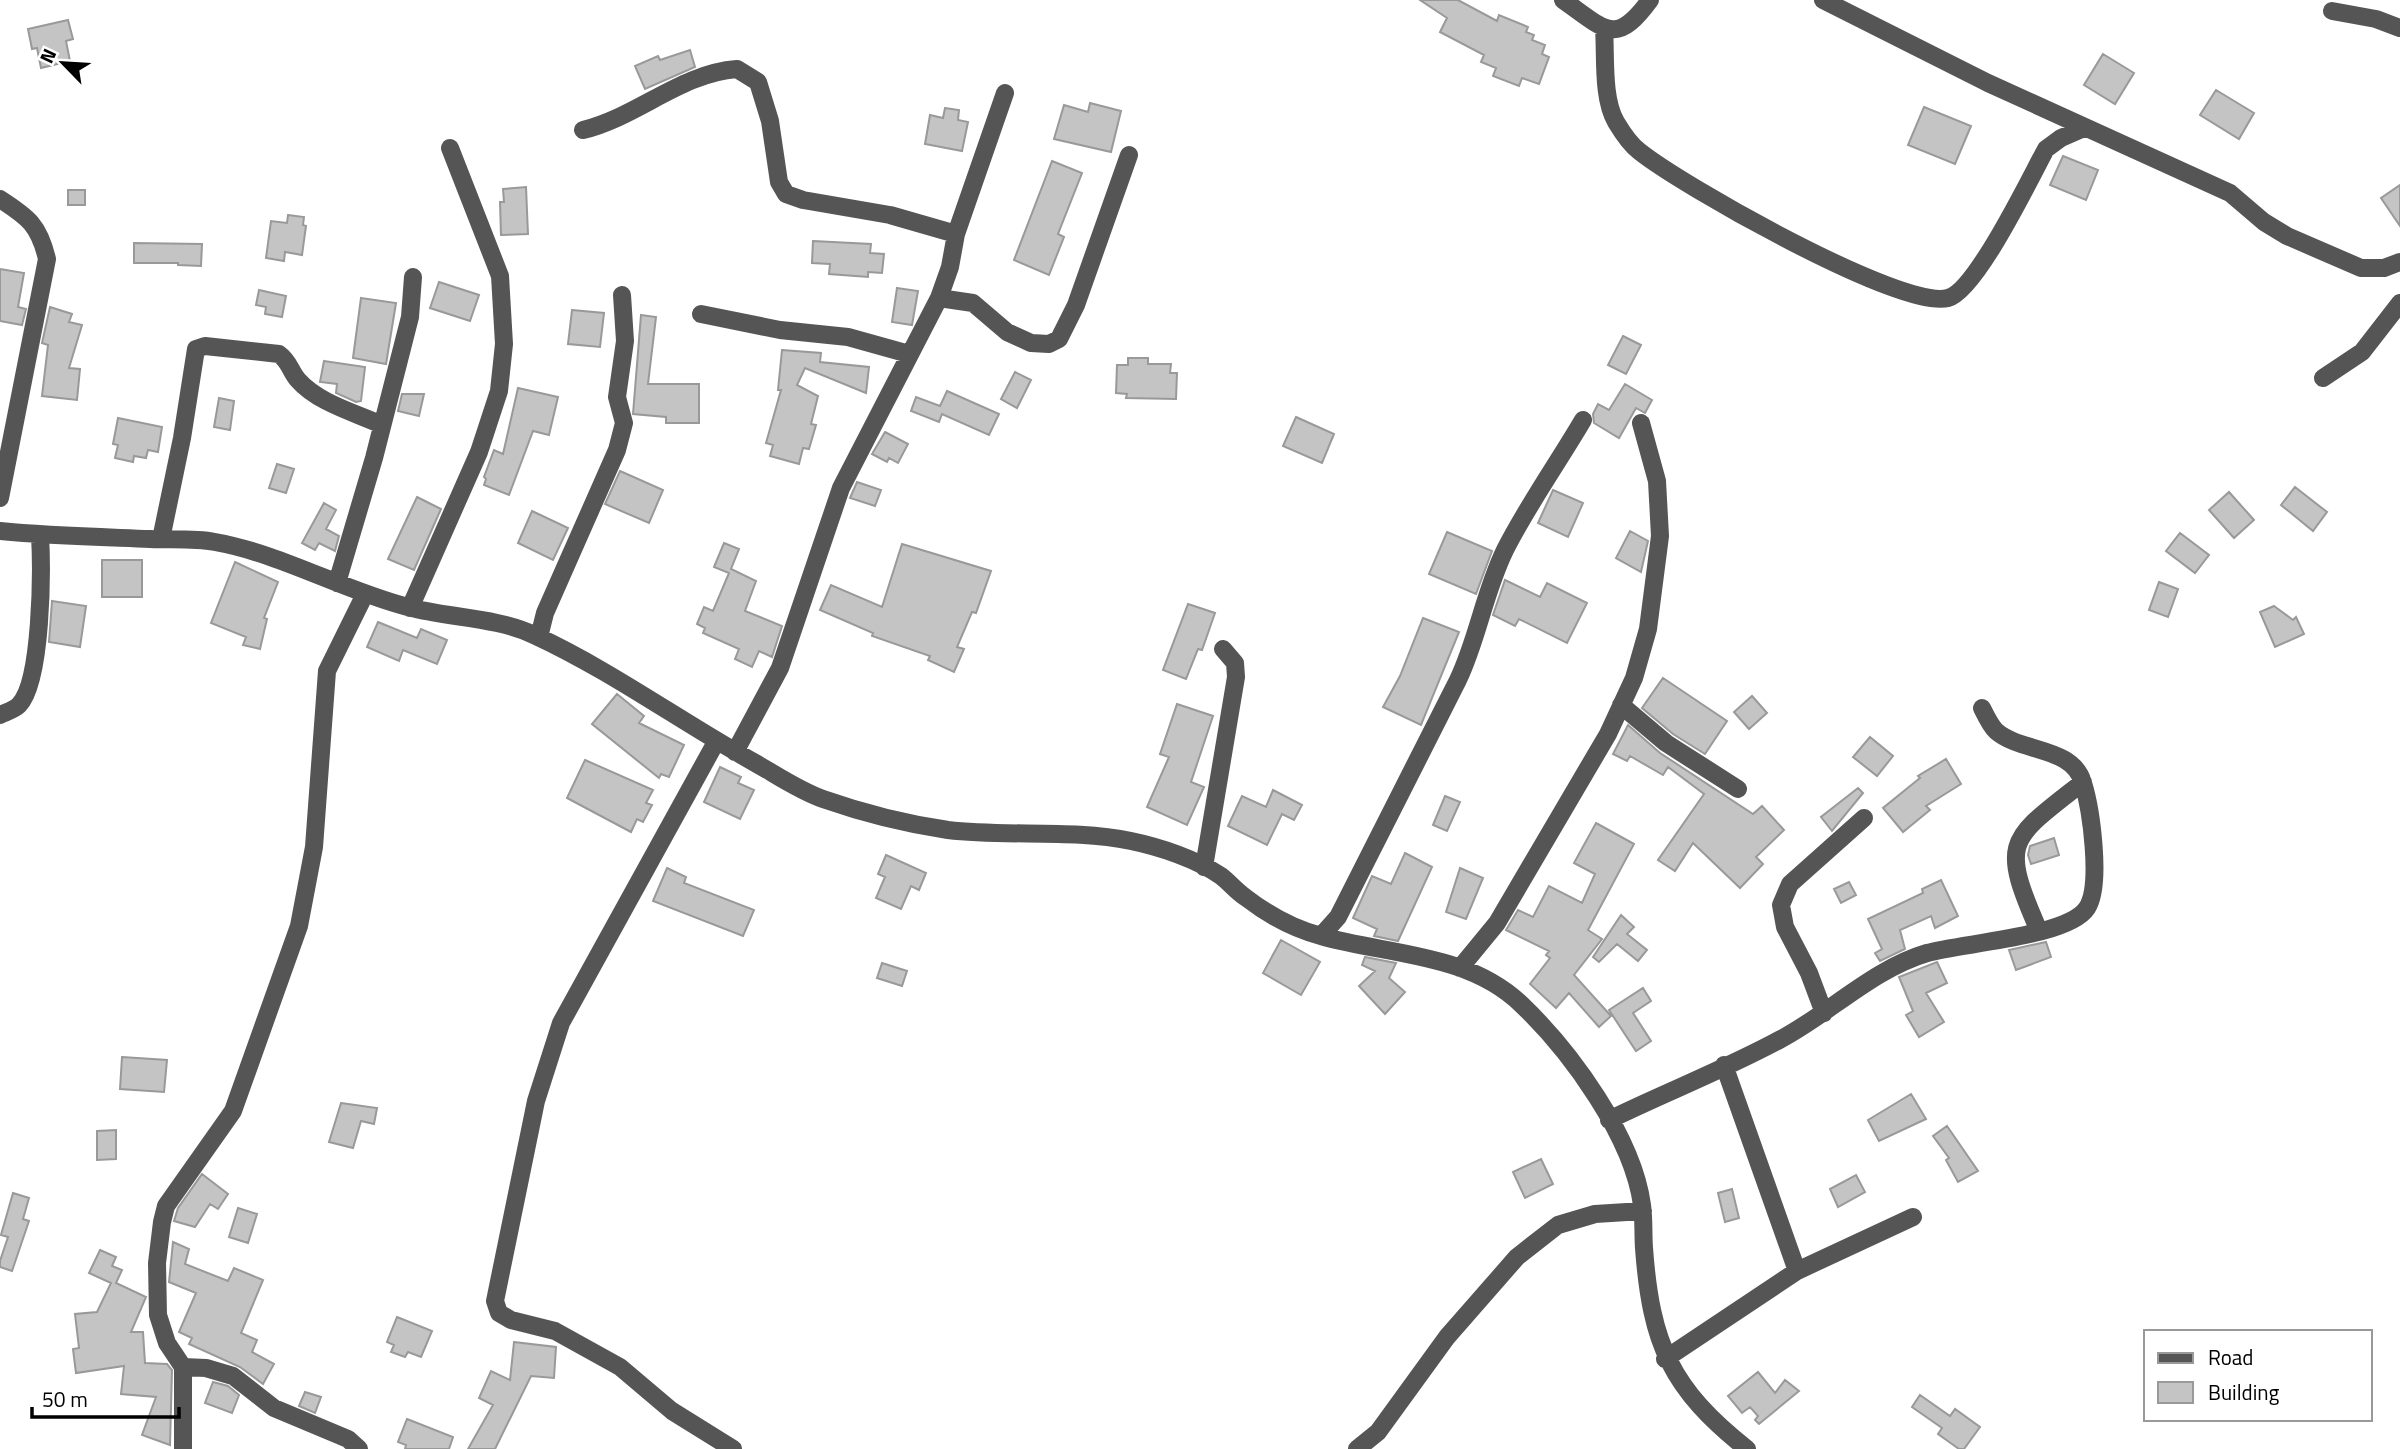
<svg xmlns="http://www.w3.org/2000/svg" width="2400" height="1449" font-family="'Titillium Web',sans-serif">
  <style>
    .building { fill: #c4c4c4; stroke: #999; stroke-width: 2 }
    .lines { fill: none; stroke-linecap: round; stroke-linejoin: round }
    .minor { stroke: #555; stroke-width: 18 }
  </style>
  <rect width="100%" height="100%" fill="#fff"/>
  <!-- building -->
  <path class="building" d="M1420,0H1458L1497,21L1499,15L1528,27L1526,32L1534,35L1532,40L1545,45L1542,54L1549,57L1539,84L1522,78L1519,86L1493,76L1496,68L1481,62L1484,55L1440,32L1447,18Z
    M68,20L73,39L66,41L70,61L41,68L37,48L32,49L28,29Z
    M690,50L695,67L645,89L635,66L658,56L660,60Z
    M2103,54L2134,73L2115,104L2084,85Z
    M2216,90L2254,113L2239,139L2200,115Z
    M1090,103L1121,111L1111,152L1054,139L1064,105L1088,112Z
    M1924,107L1971,126L1955,164L1908,145Z
    M945,108L959,110L958,120L968,122L962,151L925,144L930,115L943,118Z
    M2063,156L2098,170L2086,200L2050,185Z
    M1052,161L1082,173L1058,234L1064,237L1049,275L1014,260Z
    M2400,185V226L2381,198Z
    M526,187L528,234L501,235L500,202H504L503,189Z
    M68,190H85V205H68Z
    M288,215L304,217L303,225L306,226L302,255L285,252L284,261L266,258L271,221L287,223Z
    M813,241L871,244L870,253L884,254L882,273L868,272V277L829,274L830,264L812,263Z
    M134,243L202,244L201,266L178,265V263H134Z
    M0,269L24,273L18,307L26,309L22,325L0,321Z
    M439,282L479,295L470,321L430,308Z
    M897,288L918,291L912,325L892,322Z
    M259,290L286,296L282,317L265,314L266,307L256,305Z
    M361,298L396,303L386,364L353,358Z
    M50,307L72,314L69,322L82,325L69,368L80,369L77,400L42,396L48,345L42,343Z
    M572,310L604,313L600,347L568,344Z
    M641,315L656,317L648,384H699V423H666V417L633,414Z
    M1623,336L1641,345L1626,374L1608,365Z
    M782,350L821,353L820,362L869,367L866,393L805,368L797,385L818,396L811,424L816,425L809,449L803,448L799,464L770,456L773,445L766,443L781,390H778Z
    M1128,358H1148V364H1171L1170,373H1177L1176,399L1126,398L1127,394L1116,393L1117,365H1128Z
    M324,361L365,367L361,401L356,402L336,393L337,384L320,382Z
    M1015,372L1031,380L1017,408L1001,399Z
    M1625,384L1652,400L1645,413L1636,408L1619,438L1594,423L1593,414L1598,404L1609,410Z
    M518,388L558,397L549,435L533,431L509,495L484,485L486,479L484,477L494,450L503,454Z
    M947,391L999,414L989,435L942,414L939,422L911,411L916,397L940,406Z
    M402,394H424L419,416L398,411Z
    M219,398L234,401L230,430L214,427Z
    M1296,417L1334,434L1322,463L1283,446Z
    M118,418L162,427L158,452L148,450L146,458L134,456L133,462L115,458L118,445L113,444Z
    M885,432L908,444L898,463L889,458L887,462L872,454Z
    M277,464L294,469L286,493L269,488Z
    M620,471L663,490L649,523L605,504Z
    M857,482L881,490L875,506L850,498Z
    M2295,487L2327,512L2313,531L2281,505Z
    M1553,490L1583,503L1568,537L1538,523Z
    M2229,492L2254,520L2234,538L2209,510Z
    M417,497L441,509L414,570L388,559Z
    M324,503L336,510L326,529L339,536L335,551L319,543L315,550L302,543Z
    M532,511L568,528L553,560L518,543Z
    M1630,531L1648,541L1641,572L1616,558Z
    M1447,532L1492,551L1476,594L1429,574Z
    M2180,533L2209,555L2195,573L2166,551Z
    M724,543L739,549L731,569L756,581L745,611L782,626L772,657L759,651L752,667L735,659L739,649L703,633L705,628L697,624L704,607L713,611L729,573L714,567Z
    M902,544L991,571L976,613L972,612L957,647L964,649L954,672L928,660L930,656L872,636L873,633L820,610L831,585L882,607Z
    M102,560H142V597H102Z
    M235,562L278,582L264,618L267,619L260,649L243,645L246,637L211,623Z
    M1505,580L1540,597L1547,583L1587,603L1567,643L1519,619L1515,626L1493,615Z
    M2159,582L2178,589L2168,617L2149,610Z
    M52,601L86,606L80,647L49,642Z
    M1188,604L1215,613L1202,650L1198,649L1186,679L1163,670Z
    M2274,606L2293,620L2296,617L2304,634L2275,647L2260,612Z
    M1423,618L1459,632L1421,725L1383,707L1400,676Z
    M378,622L417,638L421,629L447,640L437,664L403,650L399,661L367,647Z
    M1663,678L1727,721L1705,754L1673,734L1642,708Z
    M617,694L644,716L639,723L684,745L669,777L661,774L659,778L592,724Z
    M1752,696L1767,713L1749,729L1734,712Z
    M1177,704L1213,716L1191,782L1204,787L1187,825L1147,807L1169,757L1160,754Z
    M1628,725L1660,753L1753,814L1762,806L1784,830L1756,857L1763,864L1740,888L1693,843L1675,871L1658,860L1704,794L1668,767L1663,775L1630,756L1627,761L1613,754Z
    M1870,737L1893,756L1877,776L1853,757Z
    M1946,759L1961,784L1926,806L1930,810L1903,832L1883,808L1920,778L1918,776Z
    M585,760L653,790L646,803L652,805L643,822L637,819L631,832L567,798Z
    M720,767L741,777L738,783L754,790L740,819L704,802Z
    M1858,788L1863,793L1832,831L1821,817Z
    M1273,790L1302,805L1294,820L1282,814L1267,845L1228,826L1242,796L1266,807Z
    M1445,796L1460,802L1447,831L1433,825Z
    M1596,823L1634,844L1588,930L1602,939L1574,975L1611,1016L1599,1027L1569,993L1556,1008L1530,984L1550,958L1546,955L1549,951L1506,930L1518,910L1533,917L1549,886L1582,903L1595,874L1574,863Z
    M2054,838L2059,855L2031,864L2028,855L2030,846Z
    M1405,853L1432,867L1398,941L1374,936L1377,929L1353,918L1372,876L1391,884Z
    M886,855L926,873L919,890L911,886L901,909L876,898L885,877L878,874Z
    M667,868L686,877L684,883L754,910L743,936L653,901Z
    M1460,868L1483,878L1466,919L1446,912Z
    M1941,880L1958,916L1935,928L1931,916L1900,930L1905,949L1880,961L1875,953L1882,949L1868,919L1923,893L1922,889Z
    M1849,882L1856,895L1841,903L1834,889Z
    M1621,915L1634,927L1627,934L1647,950L1638,961L1617,944L1599,962L1593,957Z
    M1281,940L1320,962L1301,995L1263,973Z
    M2046,942L2051,957L2016,970L2009,950Z
    M1365,957L1396,963L1389,978L1405,992L1385,1014L1359,986L1375,971L1362,965Z
    M1937,962L1947,983L1926,993L1944,1022L1919,1037L1906,1015L1913,1011L1899,977Z
    M882,963L907,971L902,986L877,978Z
    M1643,988L1651,1001L1633,1013L1651,1041L1636,1051L1609,1010Z
    M122,1057L167,1060L164,1092L120,1089Z
    M1911,1094L1926,1119L1879,1141L1868,1120Z
    M341,1103L377,1108L374,1124L361,1121L353,1148L329,1142Z
    M1947,1126L1978,1171L1958,1182L1946,1160L1949,1158L1933,1136Z
    M116,1130V1159L97,1160V1131Z
    M1541,1159L1553,1184L1525,1198L1513,1172Z
    M202,1174L228,1194L218,1209L210,1204L195,1227L174,1221L178,1208Z
    M1856,1175L1865,1192L1838,1207L1830,1189Z
    M1732,1189L1739,1218L1725,1222L1718,1193Z
    M13,1193L29,1198L23,1219L29,1221L12,1271L0,1267V1261L8,1237L1,1235Z
    M238,1208L257,1214L248,1243L229,1237Z
    M173,1242L189,1249L185,1264L228,1281L234,1268L263,1280L241,1333L257,1340L252,1352L274,1364L263,1384L240,1367L189,1344L192,1338L179,1332L196,1293L169,1282Z
    M100,1250L116,1257L112,1266L122,1270L116,1283L146,1297L131,1332H143L145,1363L167,1364L172,1370L170,1445L142,1435L156,1397L121,1394L124,1366L76,1373L73,1349L79,1348L75,1314L97,1312L111,1283L89,1273Z
    M397,1317L432,1331L421,1357L408,1352L405,1357L391,1352L394,1345L387,1342Z
    M514,1342L556,1347L554,1378L531,1376L495,1449H468L493,1405L479,1398L491,1371L510,1380Z
    M1758,1372L1775,1393L1785,1380L1799,1391L1759,1424L1755,1420L1758,1416L1750,1407L1742,1413L1728,1396Z
    M213,1382L228,1386L239,1395L232,1413L205,1403Z
    M305,1392L321,1397L315,1413L299,1406Z
    M1920,1395L1950,1416L1955,1409L1980,1427L1964,1449H1959L1938,1434L1942,1428L1912,1407Z
    M407,1419L453,1437L449,1449H405L406,1445L398,1442Z"/>
  <g class="lines">
    <!-- minor -->
    <path class="minor" d="M1563,0C1605,29 1615,48 1650,0
      M1823,0L1988,83L2230,193L2264,222L2287,236L2361,268H2384L2400,262
      M2332,11L2376,19L2400,28
      M1604,28C1606,56 1602,98 1616,122C1622,132 1631,145 1639,151C1681,185 1901,310 1948,298C1976,291 2030,178 2046,149L2061,138L2084,128
      M583,130C637,117 681,73 737,69L758,82L770,121L779,182L786,194L803,200L890,215L956,234
      M0,199C28,217 39,225 47,259L0,498
      M939,298L973,303L1007,332L1031,343L1049,344L1059,339L1076,305L1129,155
      M701,314L780,330L848,337L909,354
      M2323,378L2362,352L2400,303
      M0,531C50,536 100,537 150,539C171,540 194,538 215,542C282,554 342,590 408,607C448,618 496,617 534,635C612,671 681,722 757,764C778,776 800,791 823,799C863,813 907,824 948,830C1007,837 1074,829 1131,841C1160,847 1196,859 1221,876C1229,882 1236,891 1245,897C1267,914 1294,929 1321,936C1388,955 1469,953 1522,1005C1571,1052 1633,1137 1642,1205C1644,1219 1643,1234 1644,1248C1651,1344 1671,1389 1747,1449
      M161,539L182,438L196,349L205,346L279,354C290,362 290,371 298,380C318,403 356,413 382,425
      M337,583L374,458L410,317L413,277
      M410,608L479,452L499,391L504,344L500,276L450,148
      M539,637L545,613L617,450L624,423L617,397L625,341L622,295
      M1621,705L1666,743L1738,789
      M0,715C6,712 14,710 19,705C42,681 42,570 40,535
      M716,742L561,1023L536,1101L495,1301L499,1313L511,1320L555,1331L620,1367L672,1411L733,1449
      M735,752L780,668L841,488L939,298L950,267L956,234L1005,93
      M1204,867L1236,677L1235,663L1223,649
      M2039,931C1999,840 2009,840 2083,782
      M1321,936L1338,917L1458,680C1478,638 1484,593 1505,550C1526,508 1559,461 1583,420
      M1460,968L1497,923L1608,734L1634,678L1648,629L1660,536L1657,481L1641,423
      M1824,1013L1809,973L1785,927L1781,905L1790,884L1864,818
      M1609,1120C1666,1092 1726,1069 1781,1039C1830,1013 1873,969 1927,953C1962,943 2068,937 2087,908C2102,885 2091,809 2083,783C2073,746 2021,753 1996,731C1990,725 1986,716 1982,708
      M1797,1271L1913,1217
      M1665,1359L1797,1271L1724,1065
      M183,1449V1367
      M359,1449L348,1439L274,1408L233,1376L206,1368L183,1367L167,1343L158,1315L157,1263L162,1222L166,1206L233,1111L299,926L314,847L327,671L365,594
      M1357,1449L1378,1432L1447,1337L1517,1257L1558,1225L1595,1214L1643,1211"/>
  </g>
  <!-- legend -->
  <rect x="2144" y="1330" width="228" height="91" fill="#ffffff" stroke="#999999" stroke-width="2"/>
  <rect x="2158" y="1353" width="35" height="10" fill="#555555" stroke="#999999" stroke-width="2"/>
  <text x="2208" y="1365" font-size="21" fill="#000000">Road</text>
  <rect x="2158" y="1382" width="35" height="21" fill="#c4c4c4" stroke="#999999" stroke-width="2"/>
  <text x="2208" y="1400" font-size="21" fill="#000000">Building</text>
  <!-- north arrow -->
  <g transform="translate(63 63) rotate(295)" stroke="#ffffff" stroke-width="5" paint-order="stroke">
  <path d="M0-5L12 26L0 18L-12 26Z" fill="#000000"/>
  <text y="-10" font-size="19" font-weight="bold" text-anchor="middle" fill="#000000">N</text>
  </g>
  <!-- scale -->
  <path d="M32 1407v10h147v-10" fill="none" stroke="#000000" stroke-width="3.5"/>
  <text x="42" y="1407" font-size="21" fill="#000000" stroke="#ffffff" stroke-width="5" paint-order="stroke">50 m</text>
</svg>
